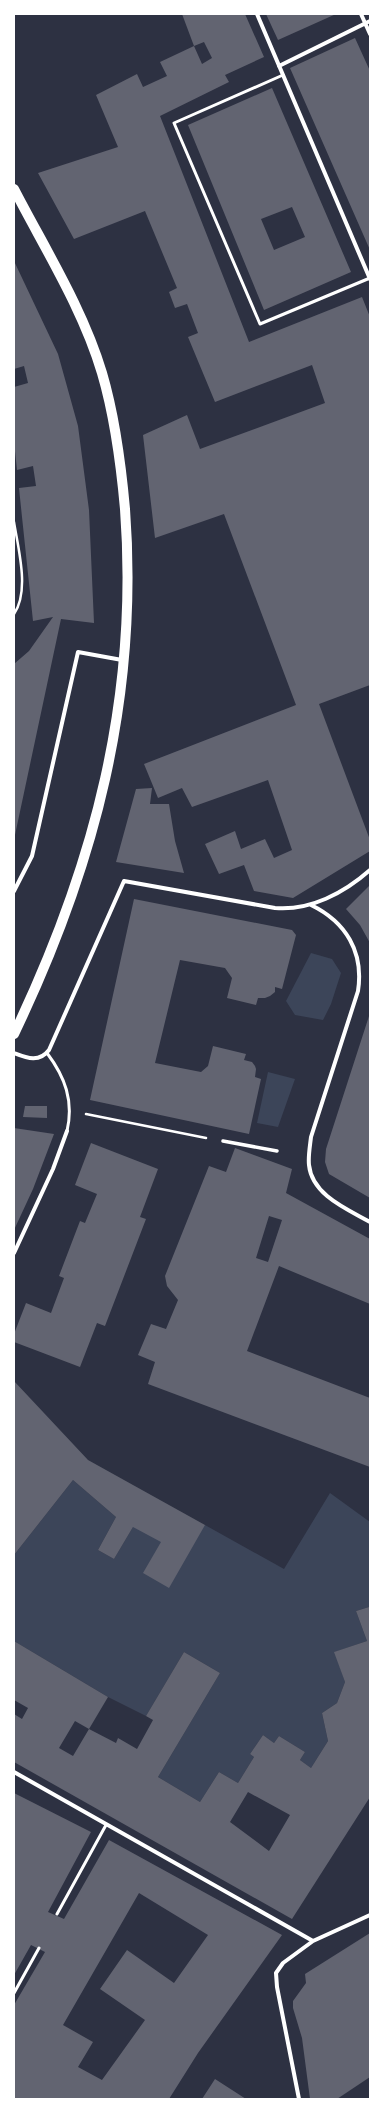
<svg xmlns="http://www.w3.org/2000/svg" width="384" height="2113" font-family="Mulish,sans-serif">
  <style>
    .green { fill: #3c4559 }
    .building { fill: #626471; fill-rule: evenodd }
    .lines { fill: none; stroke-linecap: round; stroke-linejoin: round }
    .path { stroke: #fff; stroke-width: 2.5 }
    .service { stroke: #fff; stroke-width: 3 }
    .pedestrian { stroke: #fff; stroke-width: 3.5 }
    .minor { stroke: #fff; stroke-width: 4 }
    .primary { stroke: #fff; stroke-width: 10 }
  </style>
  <rect width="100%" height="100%" fill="#2d3142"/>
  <!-- green -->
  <path class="green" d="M311,953L332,959L341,973L331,1004L323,1020L295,1015L286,1001Z
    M268,1072L295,1079L278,1127L257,1123Z
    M73,1480L116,1517L98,1550L114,1559L133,1527L205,1525L284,1569L330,1493L370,1522V1610L369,1607L356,1611L367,1641L335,1652L345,1682L337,1703L322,1713L328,1741L311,1768L300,1760L305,1752L279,1736L274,1743L263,1735L250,1754L254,1757L238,1783L219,1772L200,1802L158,1777L220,1673L184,1652L146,1716L108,1697L14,1641V1555Z"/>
  <!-- building -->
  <path class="building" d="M182,14H245L264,57L225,75L229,82L160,116L249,342L362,297L370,317V685L319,704L370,840V851L293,898L254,891L244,865L219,874L205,844L235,831L241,849L265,839L274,858L292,850L268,780L192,807L182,788L158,798L144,764L296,705L224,514L155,538L143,435L187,415L200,449L325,403L312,365L215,402L188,337L198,333L187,304L175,308L169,292L177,288L145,211L74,239L38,173L118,147L96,95L137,74L143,87L167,76L160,62L194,46L202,64L212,58L204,42L194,46Z
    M266,14H336L278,40Z
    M355,38L370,71V250L290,68Z
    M272,88L351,272L264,310L188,125ZM292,207L305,237L274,250L261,219Z
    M14,261L58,354L78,426L89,510L94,623L61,619L15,835L14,664L29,651L53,617L33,621L22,517L19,488L36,486L33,466L17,470L14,442V387L28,383L24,366L14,369Z
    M152,788L150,804H169L175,841L184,873L116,862L136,789Z
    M370,885V943L360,925L346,909Z
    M134,899L292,930L296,935L282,989L275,987V992L270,996L265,998H258L256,1005L227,998L232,978L225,968L180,960L155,1063L201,1072L208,1066L213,1046L246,1054L244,1060L252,1062L255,1066L256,1069L255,1077L261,1079L249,1134L90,1100Z
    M370,1013V1198L329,1174L325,1162L326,1149Z
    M25,1106H47V1118L23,1117Z
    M14,1128L54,1134L33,1189L14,1230Z
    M91,1143L158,1169L140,1217L146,1219L105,1326L97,1323L80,1367L14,1342V1334L26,1303L51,1313L64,1278L59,1276L80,1221L85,1223L97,1194L75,1185Z
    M235,1148L292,1169L286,1193L370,1239V1304L279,1266L247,1351L370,1398V1467L148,1384L155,1362L138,1355L151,1324L166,1329L178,1300L167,1286L165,1276L209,1166L226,1172ZM269,1216L282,1220L268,1262L256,1258Z
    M14,1381L88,1460L205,1525L169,1588L143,1573L161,1542L133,1527L114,1559L98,1550L116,1517L73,1480L14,1555Z
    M369,1607L370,1797L292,1919L14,1762V1714L22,1719L28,1708L14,1700V1641L108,1697L89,1729L116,1743L118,1738L137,1749L153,1720L146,1716L184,1652L220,1673L158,1777L200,1802L219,1772L238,1783L254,1757L250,1754L263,1735L274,1743L279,1736L305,1752L300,1760L311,1768L328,1741L322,1713L337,1703L345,1682L334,1652L367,1641L356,1611ZM75,1721L89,1729L73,1756L59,1748ZM248,1792L290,1815L269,1851L230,1822Z
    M14,1793L91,1832L48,1912L64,1919L109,1840L282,1935L198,2053L169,2099H14V2005L45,1952L31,1945L14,1975ZM139,1893L208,1935L174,1983L127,1950L100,1989L145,2020L102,2080L78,2067L93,2042L63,2025Z
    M370,1933V2077L337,2099H310L302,2038L293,2008V2001L306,1983L305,1974Z
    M215,2079L246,2099H202Z"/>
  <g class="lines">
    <!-- path -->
    <path class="path" d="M14,522C18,548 30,591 14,614
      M86,1114L206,1138"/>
    <!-- service -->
    <path class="service" d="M283,75L174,123L260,324L370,278
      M47,1053C65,1077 74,1101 67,1131
      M57,1914L106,1825
      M14,1993L39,1948"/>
    <!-- pedestrian -->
    <path class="pedestrian" d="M223,1141L277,1151"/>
    <!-- minor -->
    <path class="minor" d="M257,14L370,279
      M361,14L370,34
      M279,66L370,21
      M14,891L32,856L78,652L122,660
      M311,905C346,922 364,952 358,991L311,1137C310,1146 308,1156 309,1165C312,1195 347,1209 370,1222
      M14,1053C27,1058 39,1063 49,1050L124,881L275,908C310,911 344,893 370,870
      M14,1253L53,1169L67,1131
      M14,1772L313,1941
      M299,2099L277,1987L276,1973L283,1963L313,1941L370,1915"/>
    <!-- primary -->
    <path class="primary" d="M14,189C45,249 83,309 102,373C115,417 121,464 125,509C139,697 95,865 14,1034"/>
  </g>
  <!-- border -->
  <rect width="384" height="2113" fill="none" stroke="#ffffff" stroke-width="30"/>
</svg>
